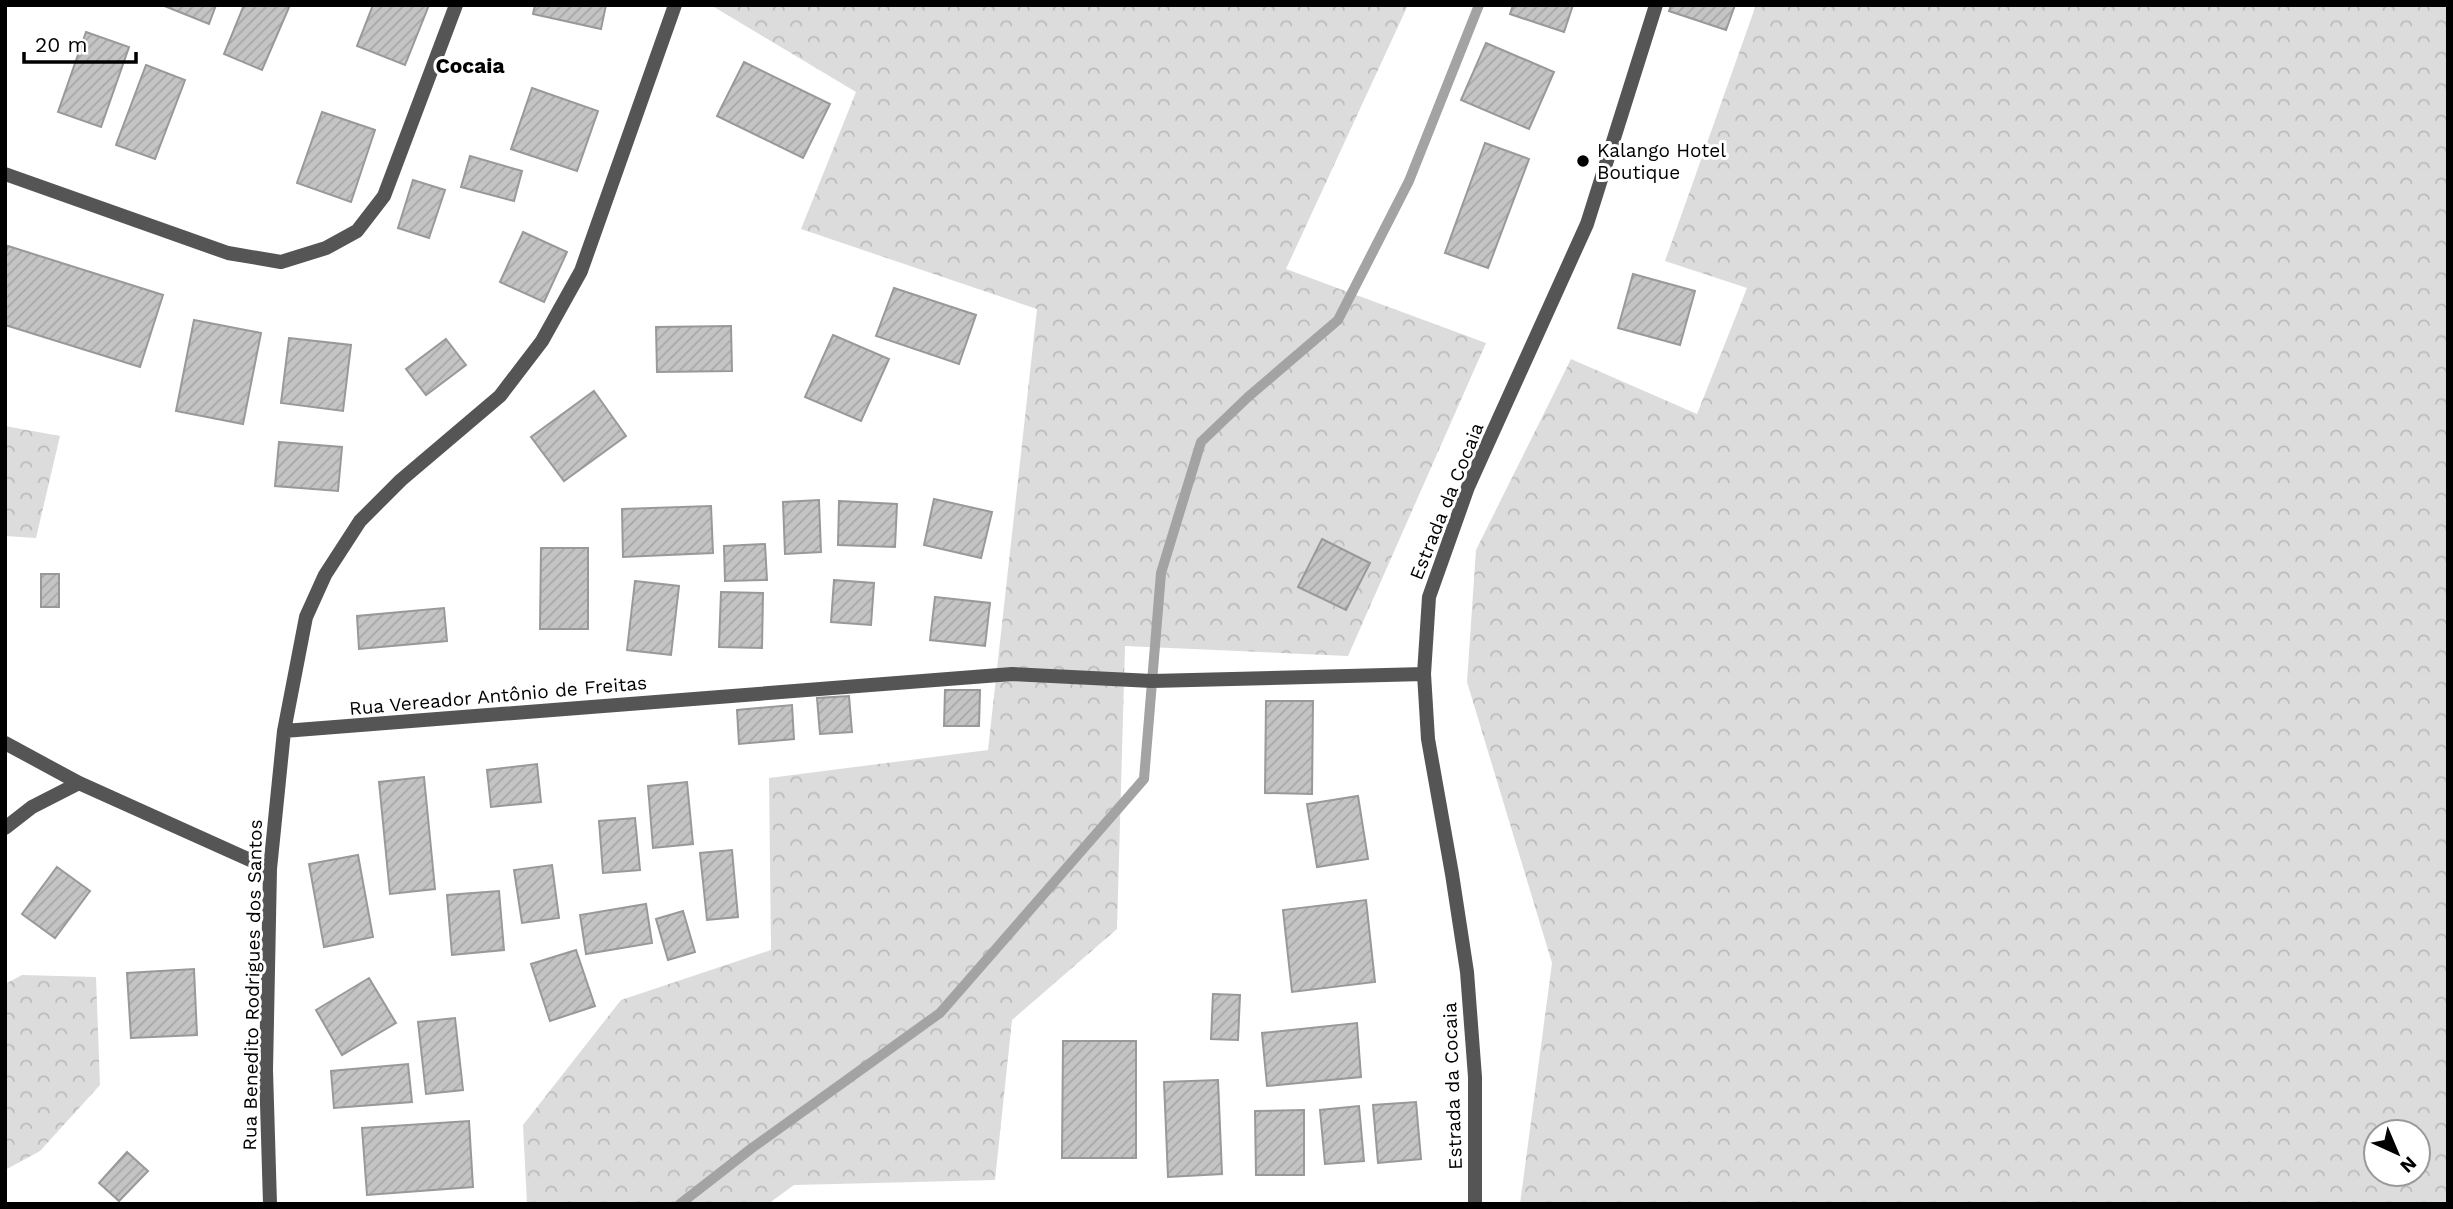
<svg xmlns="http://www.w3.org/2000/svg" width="2453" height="1209" font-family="'Work Sans',sans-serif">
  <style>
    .forest { fill: url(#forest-crowns); fill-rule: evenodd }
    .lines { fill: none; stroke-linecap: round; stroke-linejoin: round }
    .stream { stroke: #a3a3a3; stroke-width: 10 }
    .building { fill: url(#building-hatch); stroke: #999; stroke-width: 2 }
    .street { stroke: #555; stroke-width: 14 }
    .poi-dot { fill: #000; stroke: #fff; stroke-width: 2.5 }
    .labels { text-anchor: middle; stroke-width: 6; stroke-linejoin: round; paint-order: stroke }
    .poi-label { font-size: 19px; fill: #000; stroke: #fff; text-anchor: start }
    .street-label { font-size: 19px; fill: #000; stroke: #fff }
    .neighbourhood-label { font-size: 21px; font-weight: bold; fill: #000; stroke: #fff }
  </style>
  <defs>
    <pattern id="forest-crowns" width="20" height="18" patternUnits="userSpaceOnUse" patternTransform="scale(1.75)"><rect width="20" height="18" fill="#dcdcdc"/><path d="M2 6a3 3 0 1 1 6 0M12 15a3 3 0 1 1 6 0" fill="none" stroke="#bbb"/></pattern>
    <pattern id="building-hatch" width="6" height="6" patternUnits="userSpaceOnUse" patternTransform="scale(1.75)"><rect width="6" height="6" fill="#c4c4c4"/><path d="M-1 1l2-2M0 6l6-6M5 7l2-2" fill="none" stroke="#a7a7a7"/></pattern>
  </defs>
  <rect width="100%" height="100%" fill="#fff"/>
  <!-- forest -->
  <path class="forest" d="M715,5H1408L1286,269L1486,343L1348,656L1125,646L1117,929L1012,1020L995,1180L794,1185L768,1204H527L523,1125L621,1000L771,950L769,778L988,750L1037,309L801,229L856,92L714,7Z
    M1756,5H2448V1204H1520L1552,963L1467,682L1476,550L1571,359L1697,414L1747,288L1665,261ZM2376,1132H2418V1174H2376Z
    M5,426L60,436L36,538L5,536Z
    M22,975L96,977L100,1085L40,1151L5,1170V984Z"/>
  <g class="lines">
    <!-- stream -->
    <path class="stream" d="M680,1204L752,1148L940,1013L1144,779L1161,573L1201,442L1248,397L1338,320L1409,181L1479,5"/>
  </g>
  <!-- building -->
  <path class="building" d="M162,5H216L209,24Z
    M244,5H290L262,70L224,54Z
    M373,5H429L405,65L357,46Z
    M535,5H606L601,29L533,14Z
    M1513,5H1573L1564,32L1510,14Z
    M1671,5H1735L1726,30L1669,11Z
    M86,32L129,47L101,127L58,112Z
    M1486,43L1554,72L1529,129L1461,100Z
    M744,62L830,104L803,158L717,116Z
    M146,65L185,80L155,159L116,145Z
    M532,88L598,111L577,171L511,149Z
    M322,112L375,130L351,202L297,183Z
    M1485,143L1529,159L1488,268L1445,253Z
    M470,156L522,171L514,201L461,187Z
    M413,180L445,190L429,238L398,228Z
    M523,232L567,252L544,302L500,282Z
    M8,246L163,295L140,367L5,325V255Z
    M1633,274L1695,291L1680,345L1618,328Z
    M894,288L976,315L959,364L876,336Z
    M194,320L261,333L243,424L176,411Z
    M731,326L732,371L657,372L656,327Z
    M833,335L889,359L861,421L805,397Z
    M289,338L351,345L343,411L281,403Z
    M446,339L466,365L426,395L406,369Z
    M594,391L626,436L564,481L531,437Z
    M279,442L342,447L338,491L275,486Z
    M934,499L992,512L981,558L924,545Z
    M819,500L821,552L785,554L783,502Z
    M839,501L897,504L895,547L838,545Z
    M711,506L713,553L623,557L622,509Z
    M1322,539L1370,563L1346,610L1298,587Z
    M765,544L767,580L725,581L724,546Z
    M541,548H588V629H540Z
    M41,574H59V607H41Z
    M834,580L874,583L871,625L831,622Z
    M635,581L679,586L671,655L627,650Z
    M721,592L763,593L762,648L719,647Z
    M935,597L990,603L985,646L930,640Z
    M444,608L447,641L359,649L357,616Z
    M945,690H980L979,726H944Z
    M849,696L852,732L820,734L817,698Z
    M1266,701H1313L1312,794L1265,793Z
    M792,705L794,739L739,744L737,710Z
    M537,764L541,802L491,807L487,770Z
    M424,777L435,889L390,894L379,782Z
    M687,782L693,844L653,848L648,786Z
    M1358,796L1368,859L1317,867L1307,804Z
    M635,818L640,870L603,873L599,821Z
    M732,850L738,917L707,920L700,853Z
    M358,855L373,937L324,947L309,864Z
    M552,865L559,918L522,923L514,870Z
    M57,867L90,891L55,938L22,914Z
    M499,891L504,950L452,955L447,895Z
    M1366,900L1375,982L1292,992L1283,910Z
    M646,904L652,943L586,954L580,915Z
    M683,911L695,952L668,960L656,919Z
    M576,950L595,1006L550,1021L531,964Z
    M194,969L197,1035L131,1038L127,973Z
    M369,978L396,1023L342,1055L316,1010Z
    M1213,994L1240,995L1238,1040L1211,1039Z
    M455,1018L463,1090L426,1094L418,1022Z
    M1357,1023L1361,1077L1267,1086L1262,1033Z
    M1063,1041H1136V1158H1062Z
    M408,1064L412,1102L334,1108L331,1071Z
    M1218,1080L1222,1174L1168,1177L1164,1082Z
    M1416,1102L1421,1159L1378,1163L1373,1105Z
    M1359,1106L1364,1161L1325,1164L1320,1110Z
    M1304,1110V1175H1256L1255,1111Z
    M469,1121L473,1187L367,1195L362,1128Z
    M127,1152L148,1171L119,1201L99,1183Z"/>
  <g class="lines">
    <!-- street -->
    <path class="street" d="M5,174L228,253L281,262L326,248L357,231L384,196L456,5
      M284,731L1012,674L1152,681L1424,674
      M5,743L79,783L270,869
      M5,828L32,807L79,783
      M270,1204L266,1070L270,869L284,731L306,617L325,575L360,521L401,480L500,396L542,341L581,271L675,5
      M1475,1204V1077L1467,972L1452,874L1428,739L1424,674L1429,597L1468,487L1587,224L1656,5"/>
  </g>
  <!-- markers -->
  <circle class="poi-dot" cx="1583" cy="161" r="7"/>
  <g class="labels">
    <!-- poi labels -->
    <g class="poi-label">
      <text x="1597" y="157">Kalango Hotel<tspan x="1597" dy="22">Boutique</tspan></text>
    </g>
    <!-- street labels -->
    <g class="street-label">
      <text transform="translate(1446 501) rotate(-68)" y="7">Estrada da Cocaia</text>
      <text transform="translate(498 695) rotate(-5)" y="7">Rua Vereador Antônio de Freitas</text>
      <text transform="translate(252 985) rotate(-89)" y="7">Rua Benedito Rodrigues dos Santos</text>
      <text transform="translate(1452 1086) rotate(-92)" y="7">Estrada da Cocaia</text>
    </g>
    <!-- neighbourhood labels -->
    <g class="neighbourhood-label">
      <text x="470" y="73">Cocaia</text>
    </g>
  </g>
  <!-- border -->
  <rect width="2453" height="1209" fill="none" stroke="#000000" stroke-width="14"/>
  <!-- north arrow -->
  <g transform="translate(2397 1153) rotate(136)"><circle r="33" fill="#ffffff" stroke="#999999" stroke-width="2"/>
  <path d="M0-5L12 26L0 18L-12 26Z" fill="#000000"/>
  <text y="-10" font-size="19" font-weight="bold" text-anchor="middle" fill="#000000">N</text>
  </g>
  <!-- scale -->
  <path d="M24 52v10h112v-10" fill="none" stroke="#000000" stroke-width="3.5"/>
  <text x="35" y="52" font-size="21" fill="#000000" stroke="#ffffff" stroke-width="5" paint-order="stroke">20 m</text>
</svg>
